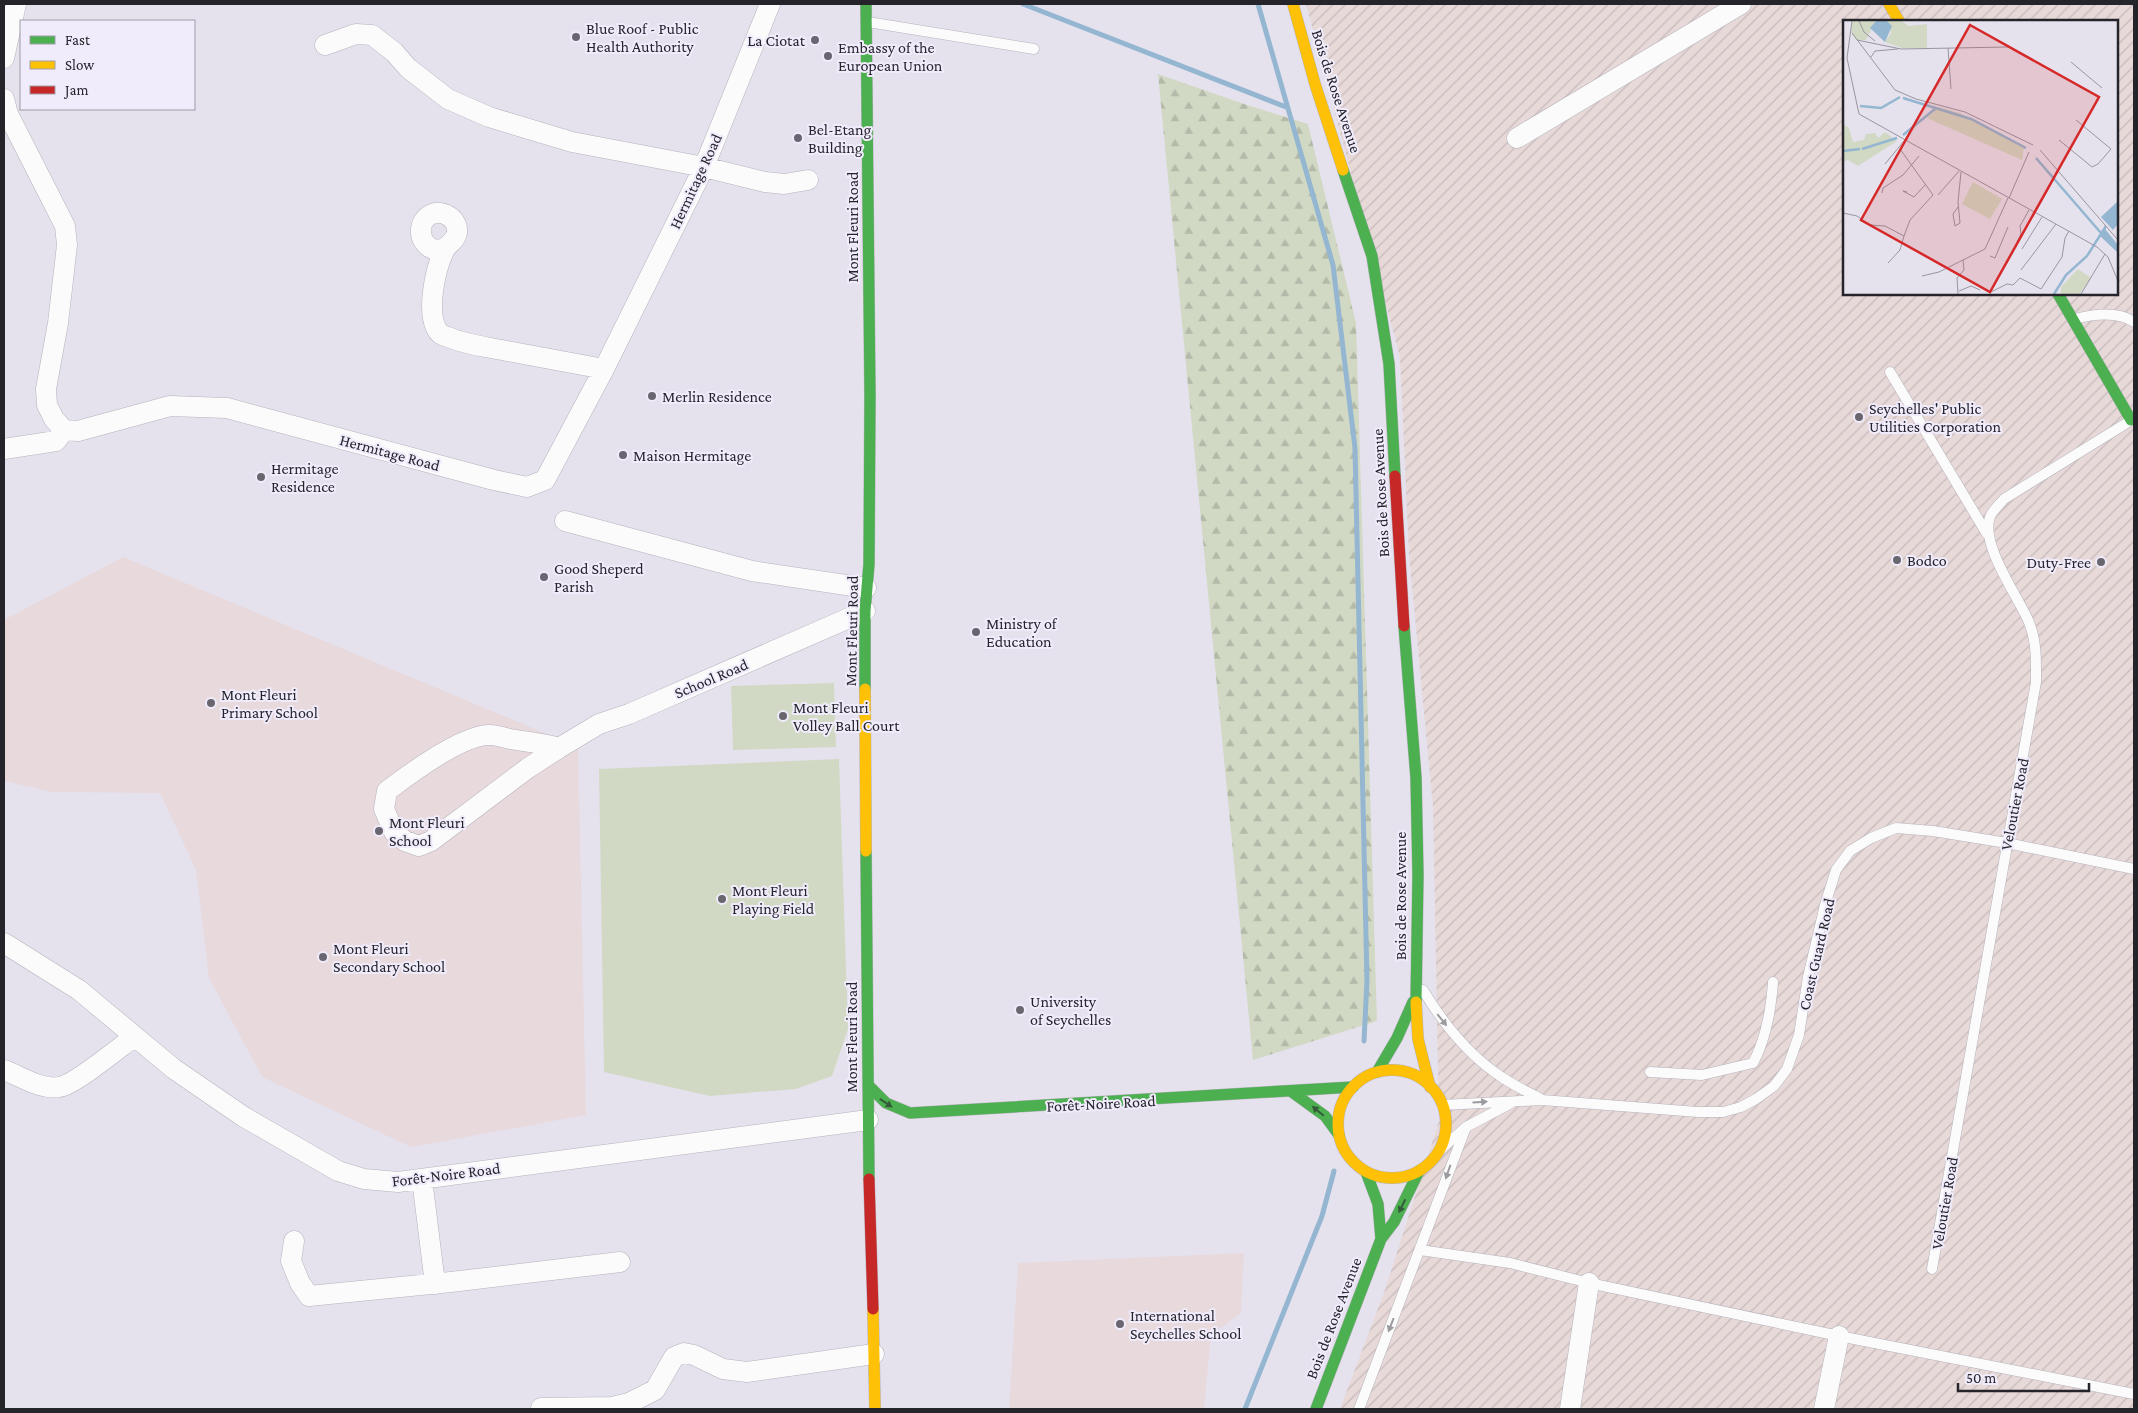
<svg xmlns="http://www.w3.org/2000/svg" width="2138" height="1413" font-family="'Crimson Pro',serif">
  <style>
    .industrial { fill: url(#industrial-furrows); fill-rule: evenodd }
    .education { fill: #e8d9dc }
    .grass { fill: #d1d9c4 }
    .forest { fill: url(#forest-firs) }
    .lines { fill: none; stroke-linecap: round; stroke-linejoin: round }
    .stream { stroke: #94b6d1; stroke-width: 5 }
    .lane-casing { stroke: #b5b2bb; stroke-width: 11 }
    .street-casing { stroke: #b5b2bb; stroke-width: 21 }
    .fast-casing { stroke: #b5b2bb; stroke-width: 12 }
    .slow-casing { stroke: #b5b2bb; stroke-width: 12 }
    .jam-casing { stroke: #b5b2bb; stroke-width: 12 }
    .lane { stroke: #fbfbfc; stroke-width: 10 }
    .street { stroke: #fbfbfc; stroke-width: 20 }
    .fast { stroke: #4caf50; stroke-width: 11 }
    .slow { stroke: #ffc107; stroke-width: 11 }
    .jam { stroke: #c62828; stroke-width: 11 }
    .oneway { fill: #9b9a9e }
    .oneway2 { fill: #355c3a }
    .poi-dot { fill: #69666f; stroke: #f0ecfc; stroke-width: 2 }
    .labels { text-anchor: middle; stroke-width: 4; stroke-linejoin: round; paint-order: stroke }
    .poi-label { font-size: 16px; fill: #26242b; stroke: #f0ecfc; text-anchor: start }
    .street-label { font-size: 16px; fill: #26242b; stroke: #f0ecfc }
    .inset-river { fill: none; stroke: #94b6d1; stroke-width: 2.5 }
    .inset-road { fill: none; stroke: #9996a0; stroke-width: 1 }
    .view { fill: #d62828; fill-opacity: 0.15; stroke: #d62828; stroke-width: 2.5 }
    .inset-edge { fill: none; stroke: #26242b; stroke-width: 2.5 }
  </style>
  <defs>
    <pattern id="industrial-furrows" width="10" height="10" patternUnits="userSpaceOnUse" patternTransform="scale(1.25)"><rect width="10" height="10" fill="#e8d9d9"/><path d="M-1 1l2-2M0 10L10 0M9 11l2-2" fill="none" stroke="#c7baba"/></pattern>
    <pattern id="forest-firs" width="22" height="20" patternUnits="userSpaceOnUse" patternTransform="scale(1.25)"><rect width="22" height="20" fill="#d1d9c4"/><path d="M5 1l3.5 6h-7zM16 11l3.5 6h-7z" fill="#b3baa9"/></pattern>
  </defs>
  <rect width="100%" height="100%" fill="#e5e2ee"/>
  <!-- industrial -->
  <path class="industrial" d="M1306,4H2134V1409H1340L1386,1287L1439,1121L1433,807L1409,554L1400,357ZM1844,21H2117V294H1844Z"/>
  <!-- education -->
  <path class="education" d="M123,557L578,747L586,1115L411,1147L262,1077L209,978L196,870L160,793L52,792L4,781V620Z
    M1244,1253L1241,1313L1211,1335L1204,1409H1009L1018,1263Z"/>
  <!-- grass -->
  <path class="grass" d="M834,683L836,747L733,750L731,686Z
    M839,759L848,1029L832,1076L796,1089L710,1096L604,1072L599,769Z"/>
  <!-- forest -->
  <path class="forest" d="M1158,74L1244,104L1308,124L1356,323L1377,1021L1253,1060Z"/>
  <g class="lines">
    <!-- stream -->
    <path class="stream" d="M1023,4L1286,107
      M1258,4L1333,265L1355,448L1367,981L1364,1041
      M1245,1409L1322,1216L1334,1171"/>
    <!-- lane casing -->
    <g class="lane-casing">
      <path id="lane" d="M868,22L1034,49
        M2075,319C2093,314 2118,311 2134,322
        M1890,372L1987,534
        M1423,990C1444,1025 1469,1056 1503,1078C1515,1086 1528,1092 1541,1099
        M1650,1072L1702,1075L1753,1063C1766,1039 1771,1010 1773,982
        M1442,1105L1542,1100L1698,1112H1723L1741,1107L1756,1099L1774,1086L1787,1069L1799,1035L1808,977L1825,905L1836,870L1850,851L1871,838L1896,828L1933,831L2007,843L2134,869
        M1440,1150L1466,1127L1513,1102
        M1420,1250L1510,1263L1589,1283L1839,1336L2134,1394
        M1932,1269L2036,682C2036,661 2037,640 2028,620C2017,595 1980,544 1990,517C1992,511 2000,504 2004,499L2130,421
        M1359,1409L1466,1127"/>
    </g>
    <!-- street casing -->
    <g class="street-casing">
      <path id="street" d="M325,45L356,34L372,35L394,52L408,68L448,99L489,117L572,142L704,167L765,182L784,184L808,180
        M4,58L16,4
        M4,99L8,114L65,226L67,245L58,323L46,389L47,405L54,419L64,430L78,431L170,406L227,408L494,480L527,487L545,480L604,369L704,167L770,4
        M1517,138L1741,4
        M444,249C441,249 436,250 433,249C417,243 417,220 432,214C444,209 459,220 457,233C455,243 447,243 444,251C435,270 427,309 436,328C438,333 443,336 448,337C466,345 488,347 507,351C540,357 572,363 604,369
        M4,449L56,441L64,430
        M565,521L752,571L866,588
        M559,748C542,743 527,742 510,739C504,738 497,735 491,735C464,733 408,775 387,791L384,809L394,832L405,841L419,846L431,841L528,768L559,748L599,724L629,714L865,611
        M4,943L79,990L174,1069L244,1117L338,1171L364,1179L398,1182L868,1120
        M4,1070C21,1076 40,1090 59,1087C73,1086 120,1047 134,1037
        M422,1179L435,1284
        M294,1241L291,1261L300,1283L309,1296L451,1282L620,1262
        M541,1408L612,1407L629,1403L655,1390L674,1357L684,1353L694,1355L723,1369L747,1372L874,1354
        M1570,1409L1589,1283
        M1824,1409L1839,1336"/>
    </g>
    <!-- fast casing -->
    <g class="fast-casing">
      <path id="fast" d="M1343,170L1372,256L1389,364L1395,476
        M2058,294L2131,420
        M1404,626L1416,778L1418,875L1416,1002
        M865,689V611L869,564L870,396L866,4
        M866,851L869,1179
        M1377,1072L1397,1038L1413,1002
        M868,1085L886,1103L910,1113L1353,1087
        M1292,1092L1325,1116L1339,1135
        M1366,1172L1378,1204L1381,1239
        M1316,1409L1381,1239L1394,1222L1419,1171"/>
    </g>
    <!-- slow casing -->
    <g class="slow-casing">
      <path id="slow" d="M1293,4L1315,84L1343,170
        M1889,4L1899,21
        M865,689L866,851
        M1416,1002L1418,1039L1430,1087
        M1338 1124a54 54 0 1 1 108 0a54 54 0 1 1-108 0Z
        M873,1309L875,1409"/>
    </g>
    <!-- jam casing -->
    <g class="jam-casing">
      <path id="jam" d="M1395,476L1404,626
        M869,1179L873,1309"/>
    </g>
    <!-- lane -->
    <use href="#lane" class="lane"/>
    <!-- street -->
    <use href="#street" class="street"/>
    <!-- fast -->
    <use href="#fast" class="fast"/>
    <!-- slow -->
    <use href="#slow" class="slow"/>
    <!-- jam -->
    <use href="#jam" class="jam"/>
  </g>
  <!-- one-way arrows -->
  <defs><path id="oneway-solid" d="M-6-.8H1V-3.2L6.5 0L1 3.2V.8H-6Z" transform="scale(1.25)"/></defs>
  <g class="oneway">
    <use href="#oneway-solid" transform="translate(1442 1020) rotate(51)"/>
    <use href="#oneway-solid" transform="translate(1480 1102) rotate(-4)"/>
    <use href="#oneway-solid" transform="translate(1448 1172) rotate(109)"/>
    <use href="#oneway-solid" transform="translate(1391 1325) rotate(111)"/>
  </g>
  <g class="oneway2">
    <use href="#oneway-solid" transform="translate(886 1103) rotate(34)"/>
    <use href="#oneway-solid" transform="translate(1318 1111) rotate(-140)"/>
    <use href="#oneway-solid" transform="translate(1402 1206) rotate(116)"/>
  </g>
  <!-- markers -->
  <g class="poi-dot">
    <circle cx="576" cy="37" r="5"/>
    <circle cx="815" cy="40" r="5"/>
    <circle cx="828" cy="56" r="5"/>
    <circle cx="798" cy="138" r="5"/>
    <circle cx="652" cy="396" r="5"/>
    <circle cx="1859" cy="417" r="5"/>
    <circle cx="623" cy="455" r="5"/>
    <circle cx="261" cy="477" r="5"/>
    <circle cx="1897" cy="560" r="5"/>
    <circle cx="2101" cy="562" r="5"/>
    <circle cx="544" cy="577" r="5"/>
    <circle cx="976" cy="632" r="5"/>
    <circle cx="211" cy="703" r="5"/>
    <circle cx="783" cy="716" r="5"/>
    <circle cx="379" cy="831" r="5"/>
    <circle cx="722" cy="899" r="5"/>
    <circle cx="323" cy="957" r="5"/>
    <circle cx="1020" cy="1010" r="5"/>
    <circle cx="1120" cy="1324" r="5"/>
  </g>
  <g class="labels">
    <!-- poi labels -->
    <g class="poi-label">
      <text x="586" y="34">Blue Roof - Public<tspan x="586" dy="18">Health Authority</tspan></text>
      <text x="805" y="46" text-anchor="end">La Ciotat</text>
      <text x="838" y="53">Embassy of the<tspan x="838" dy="18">European Union</tspan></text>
      <text x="808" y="135">Bel-Etang<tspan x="808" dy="18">Building</tspan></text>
      <text x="662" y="402">Merlin Residence</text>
      <text x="1869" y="414">Seychelles' Public<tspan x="1869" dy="18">Utilities Corporation</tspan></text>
      <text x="633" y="461">Maison Hermitage</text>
      <text x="271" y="474">Hermitage<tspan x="271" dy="18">Residence</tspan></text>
      <text x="1907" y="566">Bodco</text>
      <text x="2091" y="568" text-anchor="end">Duty-Free</text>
      <text x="554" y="574">Good Sheperd<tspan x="554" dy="18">Parish</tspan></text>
      <text x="986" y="629">Ministry of<tspan x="986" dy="18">Education</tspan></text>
      <text x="221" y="700">Mont Fleuri<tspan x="221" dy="18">Primary School</tspan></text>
      <text x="793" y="713">Mont Fleuri<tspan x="793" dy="18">Volley Ball Court</tspan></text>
      <text x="389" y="828">Mont Fleuri<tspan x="389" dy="18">School</tspan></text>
      <text x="732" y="896">Mont Fleuri<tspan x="732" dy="18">Playing Field</tspan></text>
      <text x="333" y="954">Mont Fleuri<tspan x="333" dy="18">Secondary School</tspan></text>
      <text x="1030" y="1007">University<tspan x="1030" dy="18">of Seychelles</tspan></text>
      <text x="1130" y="1321">International<tspan x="1130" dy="18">Seychelles School</tspan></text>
    </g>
    <!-- street labels -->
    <g class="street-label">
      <text transform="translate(1337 91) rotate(72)" y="6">Bois de Rose Avenue</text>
      <text transform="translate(695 181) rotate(-65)" y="6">Hermitage Road</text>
      <text transform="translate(852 227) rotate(-90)" y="6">Mont Fleuri Road</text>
      <text transform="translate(390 452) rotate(15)" y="6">Hermitage Road</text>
      <text transform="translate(1380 493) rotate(-93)" y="6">Bois de Rose Avenue</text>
      <text transform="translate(851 631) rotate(-89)" y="6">Mont Fleuri Road</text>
      <text transform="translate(711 678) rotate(-23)" y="6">School Road</text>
      <text transform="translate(2014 804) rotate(-79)" y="6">Veloutier Road</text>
      <text transform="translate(1400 896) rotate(-90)" y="6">Bois de Rose Avenue</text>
      <text transform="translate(1816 954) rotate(-77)" y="6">Coast Guard Road</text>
      <text transform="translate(851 1037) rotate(-90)" y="6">Mont Fleuri Road</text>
      <text transform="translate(1101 1103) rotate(-3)" y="6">Forêt-Noire Road</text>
      <text transform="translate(446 1174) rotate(-7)" y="6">Forêt-Noire Road</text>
      <text transform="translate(1944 1203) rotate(-80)" y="6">Veloutier Road</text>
      <text transform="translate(1333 1318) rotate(-69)" y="6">Bois de Rose Avenue</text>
    </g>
  </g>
  <!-- overview -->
  <g transform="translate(1843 20)">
    <rect width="275" height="275" fill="#e5e2ee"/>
    <path d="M130,162L159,179L147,199L119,184Z" fill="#d1d9c4"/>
    <path d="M96,87L117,93L181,126L179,140L84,98Z" fill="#d1d9c4"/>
    <path d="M235,249L248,258L244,265L236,274H218V267Z" fill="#d1d9c4"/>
    <path d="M9,1H33L23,20H13L8,12ZM44,1H58L66,6L84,4V28H59L42,22L48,13Z" fill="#d1d9c4"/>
    <path d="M0,104L6,108L10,122L21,120L23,114L32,113L35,118L42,112L54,121L15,146L5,140L0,142Z" fill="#d1d9c4"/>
    <path d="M33,1H44L49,6L42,22L27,8ZM275,181V204L270,210L258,197ZM262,209L275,225V233L256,215Z" fill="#94b6d1"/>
    <path class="inset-river" d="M60,78L128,99L183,128M17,86L38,88L57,77M60,115L92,89M19,129L54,118M0,131L17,129M193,138L258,213M211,274L223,255L244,236L263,206"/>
    <path class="inset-road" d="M9,1L4,38L16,94L254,227L265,237L275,261M16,1L21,12L32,21M9,13L52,70L73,79L122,92L190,125M14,20L58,29L165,27M105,28L108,69M28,37L32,31L55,29M228,42L259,68M216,120L249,147L255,144L268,129L233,100M197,130L275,220M42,144L61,121M64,172L60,171L71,177L83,164M39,173L40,168L60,155L76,136M95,175L116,151M166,178L186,132M115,187L110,194L112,206L117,203L115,182L118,152M0,193L14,196L27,205L42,206L61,216L67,200L90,175L57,129M174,222L178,214L177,206L186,190M179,229L199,197M147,236L152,238L165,207M45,243L57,230L61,216M178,250L213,204M79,256L96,252L142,229L165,178M116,271L128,266L137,270M146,273L164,264L170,265L177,258L198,269L219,237L222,218L226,211M115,274L114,258L121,250L120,240M238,274L262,234"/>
    <path class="view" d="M127,5L256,77L147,272L18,200Z"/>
    <rect width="275" height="275" class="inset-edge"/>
  </g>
  <!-- border -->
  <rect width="2138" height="1413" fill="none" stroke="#26242b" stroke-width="10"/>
  <!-- legend -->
  <rect x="20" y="20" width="175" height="90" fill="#f0ecfc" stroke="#9f9ca8"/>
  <rect x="30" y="36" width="25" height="8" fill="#4caf50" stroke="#9f9ca8"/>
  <text x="65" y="45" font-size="15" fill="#26242b">Fast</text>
  <rect x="30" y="61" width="25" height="8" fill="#ffc107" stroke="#9f9ca8"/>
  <text x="65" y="70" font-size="15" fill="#26242b">Slow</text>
  <rect x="30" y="86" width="25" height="8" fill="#c62828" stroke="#9f9ca8"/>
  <text x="65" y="95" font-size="15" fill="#26242b">Jam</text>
  <!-- scale -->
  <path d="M1958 1383v8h131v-8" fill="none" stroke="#26242b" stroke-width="2.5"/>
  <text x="1966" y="1383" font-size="15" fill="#26242b" stroke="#f0ecfc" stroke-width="4" paint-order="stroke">50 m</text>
</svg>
